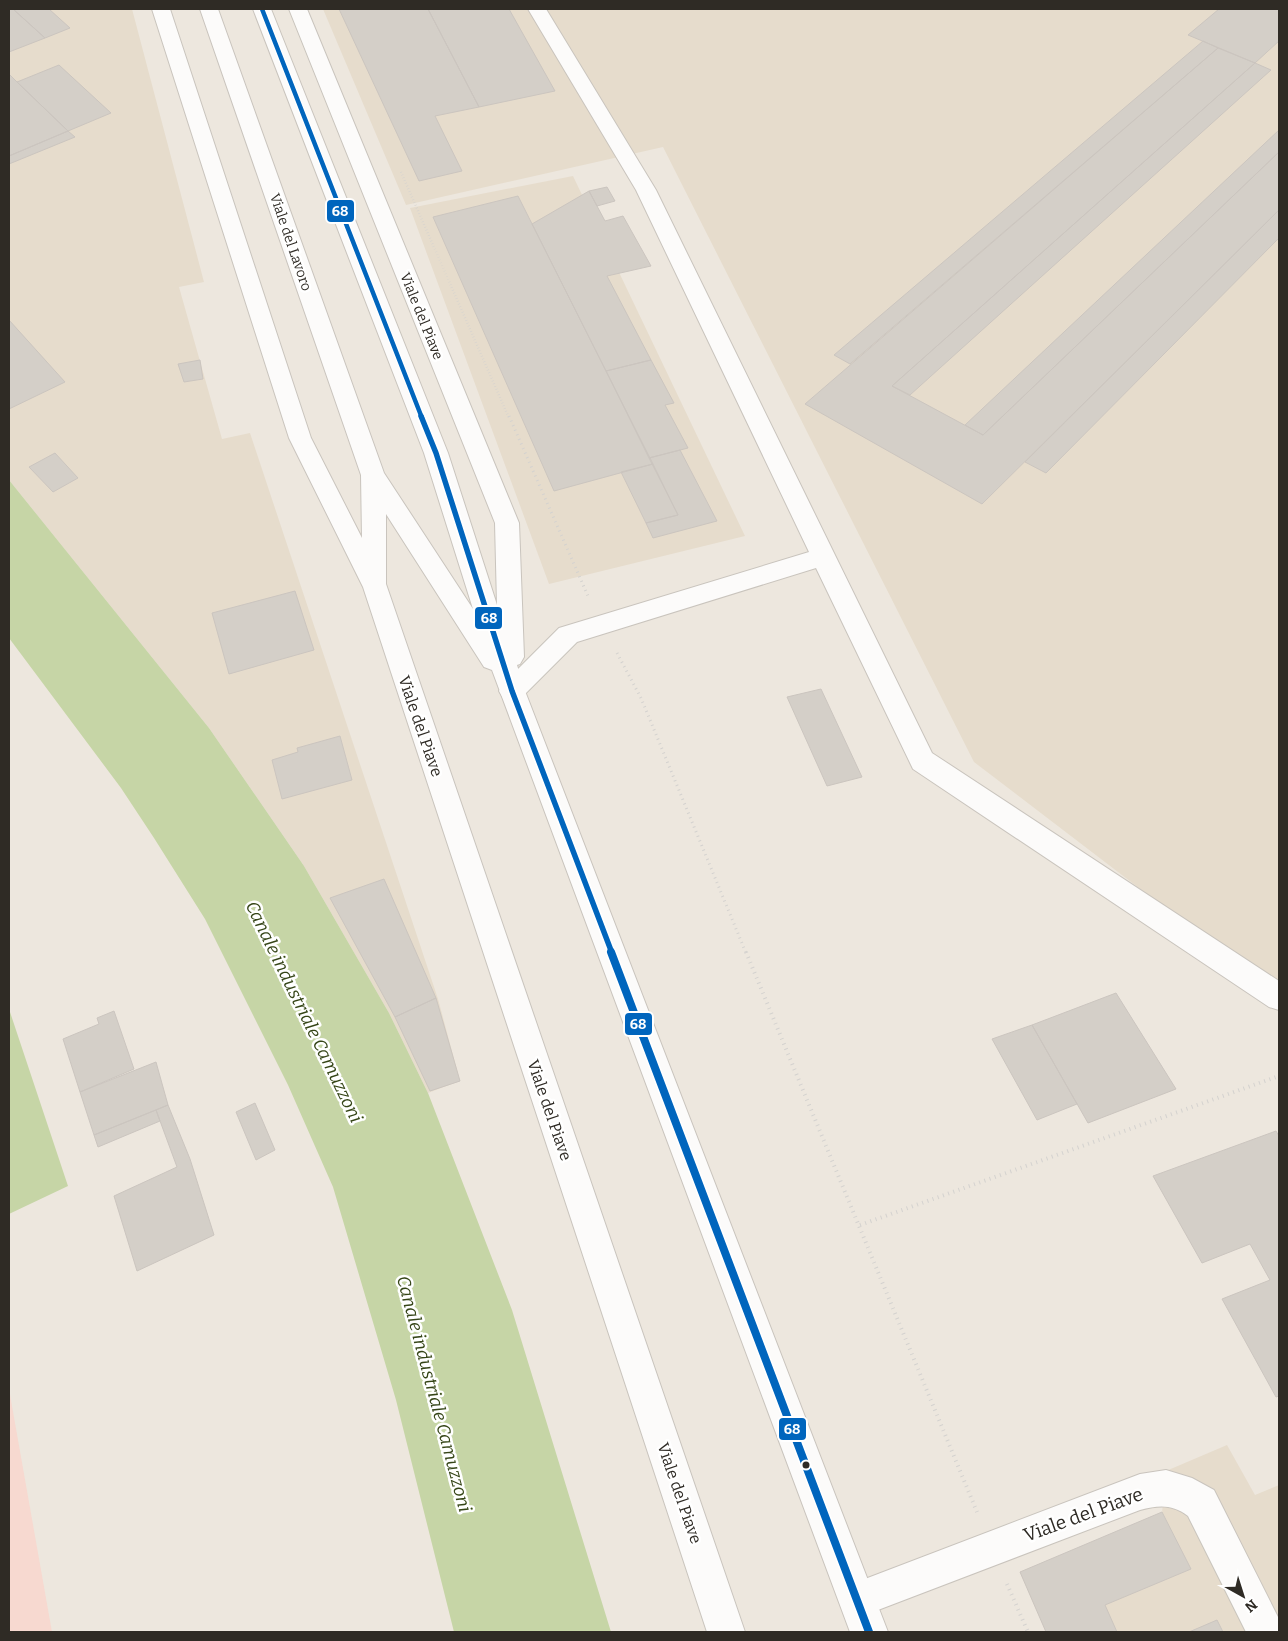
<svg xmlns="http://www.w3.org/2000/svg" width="1288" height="1641" font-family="Bitter,serif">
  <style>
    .built { fill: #e6dccc }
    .green { fill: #f7d9d0 }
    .water { fill: #c6d5a6 }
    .building { fill: #d4cfc8; stroke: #cbc5bf }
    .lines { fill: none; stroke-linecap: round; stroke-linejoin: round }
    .minor-casing { stroke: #c9c4bd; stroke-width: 2 }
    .major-casing { stroke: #c9c4bd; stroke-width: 2 }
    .path-far2 { stroke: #d4d2cf; stroke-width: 2.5; stroke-dasharray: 0.5 2.5; stroke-linecap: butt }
    .path-far1 { stroke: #d4d2cf; stroke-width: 3; stroke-dasharray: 1 4; stroke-linecap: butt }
    .path { stroke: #d4d2cf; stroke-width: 4; stroke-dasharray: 1 4.5; stroke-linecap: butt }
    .minor { fill: #fcfbfa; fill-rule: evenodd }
    .major { fill: #fcfbfa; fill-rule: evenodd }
    .bus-1-far2-casing { stroke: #fff; stroke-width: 7 }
    .bus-1-far1-casing { stroke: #fff; stroke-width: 9 }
    .bus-1-casing { stroke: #fff; stroke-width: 11 }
    .bus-1-far2 { stroke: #0065bd; stroke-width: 4.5 }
    .bus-1-far1 { stroke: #0065bd; stroke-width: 5.5 }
    .bus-1 { stroke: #0065bd; stroke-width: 8 }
    .bus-dot { fill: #2f2b25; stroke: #fff; stroke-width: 2 }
    .labels { text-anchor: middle; stroke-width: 5; stroke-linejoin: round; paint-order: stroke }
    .far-street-label { font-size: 14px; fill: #2f2b25; stroke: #fff }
    .street-label { font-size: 16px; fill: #2f2b25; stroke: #fff }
    .water-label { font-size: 18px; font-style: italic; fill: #354517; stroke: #fff }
    .near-street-label { font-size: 19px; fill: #2f2b25; stroke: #fff }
    .line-badge { stroke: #fff; stroke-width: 2 }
    .badge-label { font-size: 14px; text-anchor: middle; font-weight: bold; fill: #fff }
  </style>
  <rect width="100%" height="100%" fill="#ede7de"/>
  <!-- built -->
  <path class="built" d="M9,9H132L204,282L179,287L222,439L250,433L438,999L460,1081L428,1093L389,1013L304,866L209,728L9,480Z
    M323,9H1279V995L974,762L663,147L406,205Z
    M573,176L745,536L549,584L410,208Z
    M1227,1445L1255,1495L1279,1485V1632H1046L1020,1572L1162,1513L1166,1471Z"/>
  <!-- green -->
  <path class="green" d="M9,1389L52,1632H9Z"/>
  <!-- water -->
  <path class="water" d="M9,480L209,728L304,866L389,1013L428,1093L512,1310L611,1632H454L396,1400L333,1187L288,1085L205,919L154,838L121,788L9,638Z
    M9,1009L68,1186L9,1214Z"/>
  <!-- building -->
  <path class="building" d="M9,9H13L45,38L9,52Z
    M13,9H49L70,28L45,38Z
    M339,9H428L479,107L435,116L462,171L419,181Z
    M428,9H509L555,91L479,107Z
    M1219,9H1279V41L1255,63L1188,35Z
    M1203,41L1218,48L850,364L834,355Z
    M1218,48L1255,63L892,386L983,435L1279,152V210L982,504L805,404Z
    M1255,63L1271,70L910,395L892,386Z
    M59,65L111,113L68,131L17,82Z
    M9,74L17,82L68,131L9,156Z
    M1279,130V152L983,435L965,425Z
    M68,131L75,137L9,164V156Z
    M607,187L615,201L597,206L589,191Z
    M589,191L605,221L623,216L651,266L607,276L651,360L606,371L532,224Z
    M518,196L606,371L653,464L554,491L433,217Z
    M1279,210V238L1046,473L1025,462Z
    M9,320L65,382L9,409Z
    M200,360L203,379L184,382L178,364Z
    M651,360L674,403L665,405L688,448L649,458L606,371Z
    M680,450L717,521L653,538L646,523L678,515L649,458Z
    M55,453L78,478L53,492L29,467Z
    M653,464L678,515L646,523L621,472Z
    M295,591L314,650L229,674L212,613Z
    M821,689L862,777L827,786L787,697Z
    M340,736L352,780L282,799L272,760L298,752L297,748Z
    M384,879L436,998L395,1017L330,898Z
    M1116,993L1176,1089L1088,1123L1032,1025Z
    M436,998L460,1081L430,1091L395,1017Z
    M114,1011L134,1069L80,1092L63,1039L99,1024L97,1018Z
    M1032,1025L1077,1104L1037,1120L992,1039Z
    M156,1062L168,1105L94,1135L80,1092Z
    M255,1103L275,1150L256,1160L236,1112Z
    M168,1105L190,1159L214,1235L137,1271L114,1196L177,1167L156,1110Z
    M156,1110L160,1121L98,1147L94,1135Z
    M1276,1131L1279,1136V1396L1276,1397L1222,1299L1270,1280L1250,1244L1202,1263L1153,1176Z
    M1162,1512L1191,1569L1105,1605L1117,1632H1046L1020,1572Z
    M1217,1620L1223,1632H1189Z"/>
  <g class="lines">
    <!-- minor casing -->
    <g class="minor-casing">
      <path id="minor" d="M528,9H546L656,190L932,753L1279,981V1010L1269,1007L913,769L816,568L577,642L521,698L512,701L503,698L499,691L503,684L559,628L809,552L636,190Z
        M1166,1470L1192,1478L1214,1490L1279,1619V1632H1246L1188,1516C1172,1504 1159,1505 1140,1510L857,1618L844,1613L839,1600L844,1587L1140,1474Z"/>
    </g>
    <!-- major casing -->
    <g class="major-casing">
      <path id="major" d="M152,9H170L311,438L362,538L361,475L200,9H218L384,473L473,609L424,453L253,9H271L448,453L497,605L495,523L289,9H307L519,523L524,657L520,664L517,665L525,691L888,1632H850L492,670L484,667L386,514V584L745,1632H707L363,587L289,438Z"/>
    </g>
    <!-- path-far2 -->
    <path class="path-far2" d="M401,172L509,418"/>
    <!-- path-far1 -->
    <path class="path-far1" d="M509,416L588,596
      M617,653L641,698L746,953"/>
    <!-- path -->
    <path class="path" d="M746,952L977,1512
      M860,1225L1279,1076
      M1007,1584L1028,1632"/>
    <!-- minor -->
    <use href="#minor" class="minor"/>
    <!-- major -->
    <use href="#major" class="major"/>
    <!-- bus-1-far2 casing -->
    <g class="bus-1-far2-casing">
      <path id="bus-1-far2" d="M262,9L422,418"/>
    </g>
    <!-- bus-1-far1 casing -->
    <g class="bus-1-far1-casing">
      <path id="bus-1-far1" d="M421,416L436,453L512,691L612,953"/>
    </g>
    <!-- bus-1 casing -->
    <g class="bus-1-casing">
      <path id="bus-1" d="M611,952L869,1632"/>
    </g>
    <!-- bus-1-far2 -->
    <use href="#bus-1-far2" class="bus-1-far2"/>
    <!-- bus-1-far1 -->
    <use href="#bus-1-far1" class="bus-1-far1"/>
    <!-- bus-1 -->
    <use href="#bus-1" class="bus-1"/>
  </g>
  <!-- markers -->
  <circle class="bus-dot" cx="806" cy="1465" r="4.5"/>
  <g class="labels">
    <!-- far-street labels -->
    <g class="far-street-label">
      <text transform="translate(291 242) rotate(71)" y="5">Viale del Lavoro</text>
      <text transform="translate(422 316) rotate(68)" y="5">Viale del Piave</text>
    </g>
    <!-- street labels -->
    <g class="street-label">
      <text transform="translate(421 726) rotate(71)" y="6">Viale del Piave</text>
      <text transform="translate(550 1110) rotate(71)" y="6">Viale del Piave</text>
      <text transform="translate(680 1493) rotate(71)" y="6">Viale del Piave</text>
    </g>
    <!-- water labels -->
    <g class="water-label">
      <text transform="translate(304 1012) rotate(64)" y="6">Canale industriale Camuzzoni</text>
      <text transform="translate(434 1394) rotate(75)" y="6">Canale industriale Camuzzoni</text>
    </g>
    <!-- near-street labels -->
    <g class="near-street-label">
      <text transform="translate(1083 1514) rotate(-20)" y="7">Viale del Piave</text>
    </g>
  </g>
  <g class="line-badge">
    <rect x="326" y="199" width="29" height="24" rx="5" fill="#0065bd"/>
    <rect x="474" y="606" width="29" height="24" rx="5" fill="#0065bd"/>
    <rect x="624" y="1012" width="29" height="24" rx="5" fill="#0065bd"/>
    <rect x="778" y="1417" width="29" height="24" rx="5" fill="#0065bd"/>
  </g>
  <g class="badge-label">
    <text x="340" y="216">68</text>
    <text x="489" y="623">68</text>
    <text x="638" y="1029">68</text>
    <text x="792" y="1434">68</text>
  </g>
  <!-- border -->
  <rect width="1288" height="1641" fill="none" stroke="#2f2b25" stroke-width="20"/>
  <!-- north arrow -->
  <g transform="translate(1243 1596) rotate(141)" stroke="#ffffff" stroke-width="4" paint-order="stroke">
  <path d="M0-4L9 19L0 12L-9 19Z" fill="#2f2b25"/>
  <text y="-8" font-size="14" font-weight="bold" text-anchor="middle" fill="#2f2b25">N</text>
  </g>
</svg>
